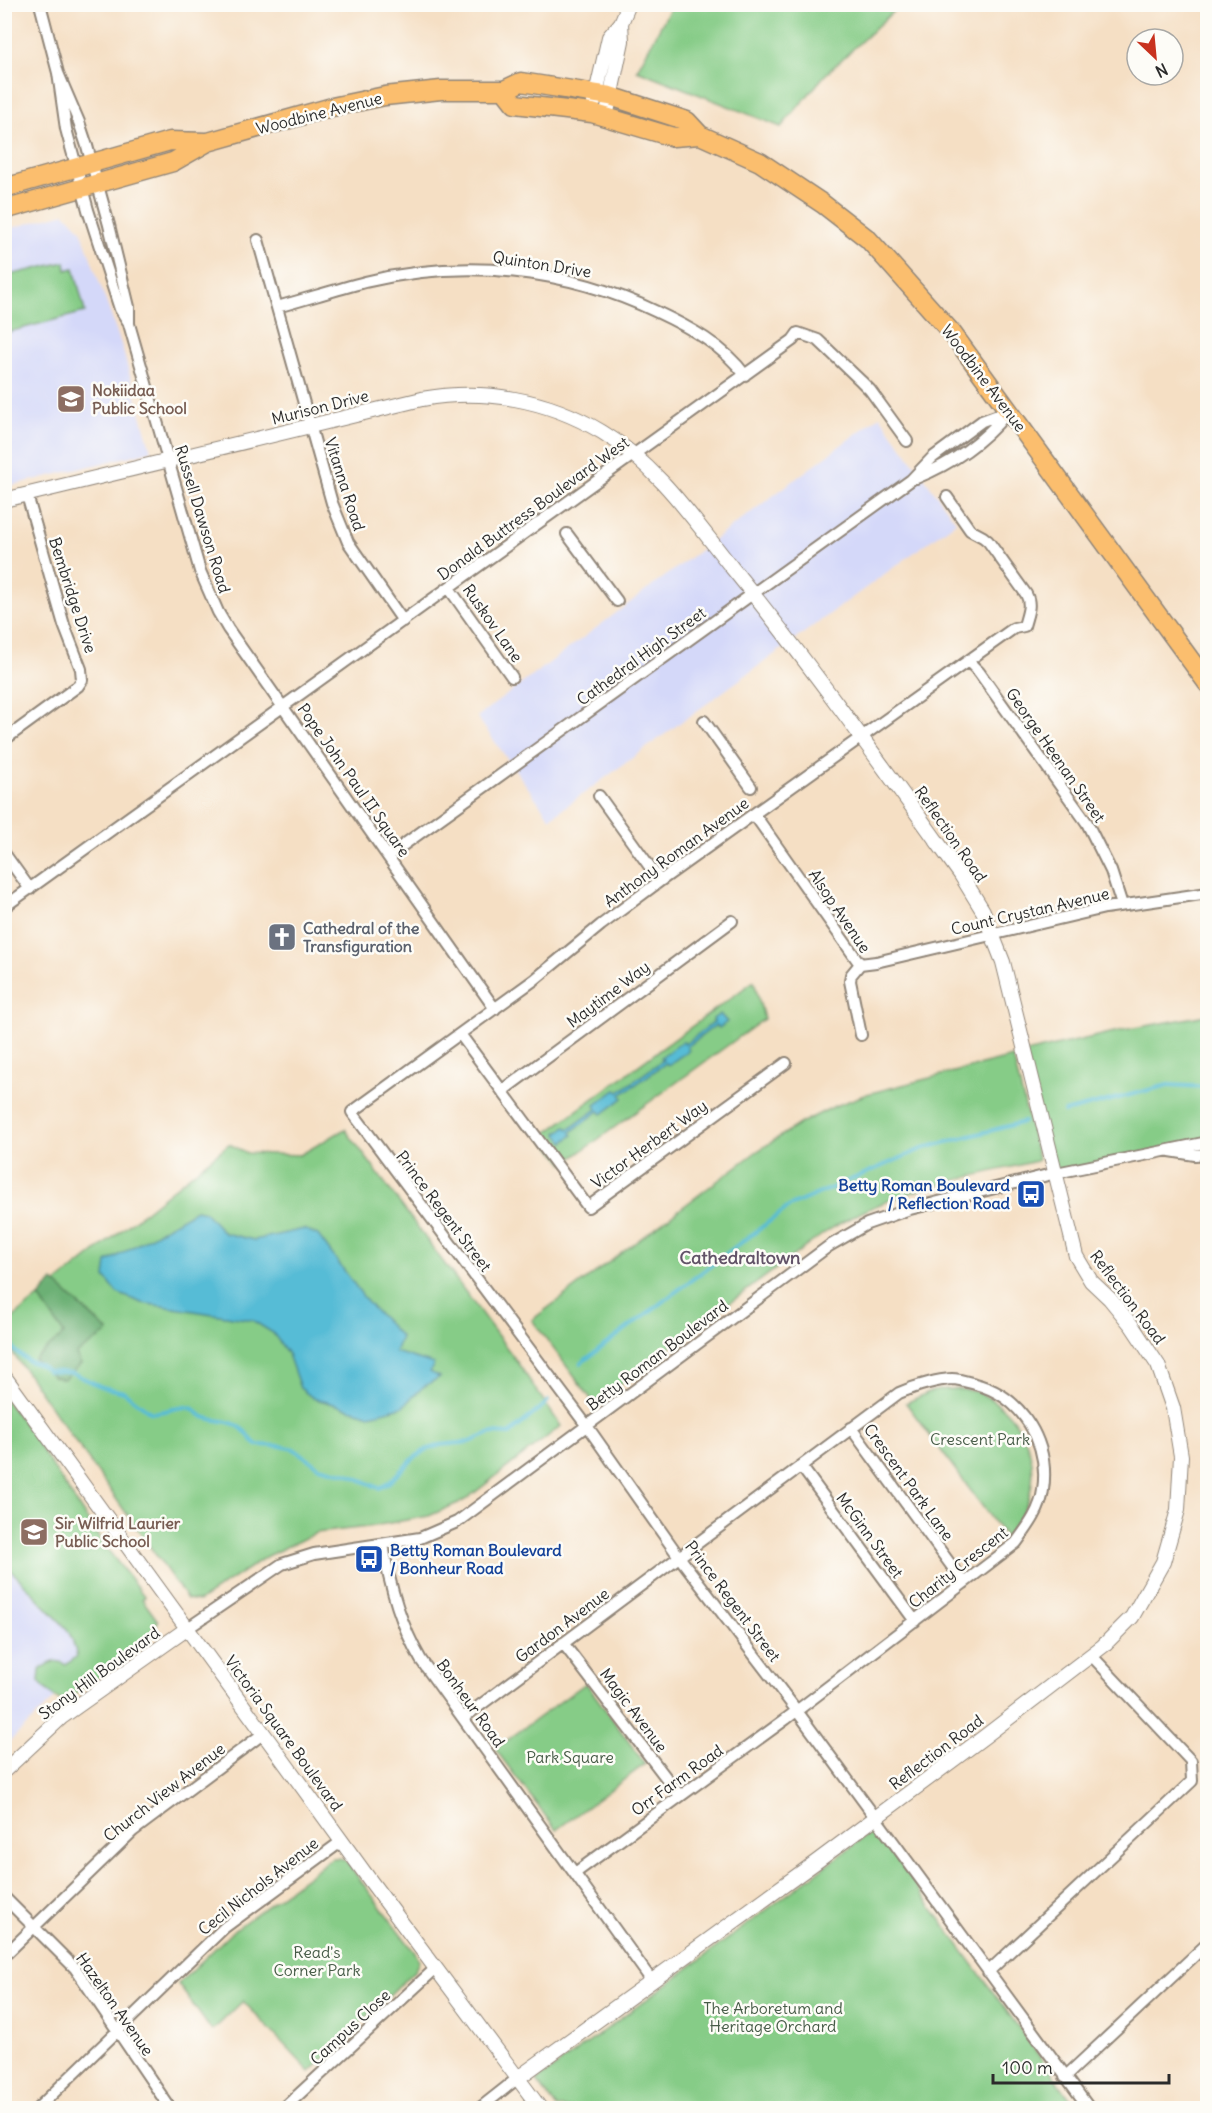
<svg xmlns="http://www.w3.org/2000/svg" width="1212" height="2113" font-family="Delius,sans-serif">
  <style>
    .built { fill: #d4d8f9 }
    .green { fill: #86cc87; stroke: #587c59; stroke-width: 1.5 }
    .forest { fill: #6cb074; stroke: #4c6e50; stroke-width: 1.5 }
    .water { fill: #57bcd6; stroke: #417480; stroke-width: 1.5 }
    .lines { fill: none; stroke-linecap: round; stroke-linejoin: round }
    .stream { stroke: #57bcd6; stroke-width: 4 }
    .minor-casing { stroke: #908578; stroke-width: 14 }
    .tertiary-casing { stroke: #908578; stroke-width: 16 }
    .primary-casing { stroke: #908578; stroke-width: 21 }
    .minor { stroke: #fff; stroke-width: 10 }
    .tertiary { stroke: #fff; stroke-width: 14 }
    .primary { stroke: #fbbe6e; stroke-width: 18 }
    .labels { text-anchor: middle; stroke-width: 5; stroke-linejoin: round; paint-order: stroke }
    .street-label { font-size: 16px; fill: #2b2b2b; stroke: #fdfcf7 }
    .education-label { font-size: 16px; font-weight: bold; fill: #785e54; stroke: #fdfcf7; text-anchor: start }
    .worship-label { font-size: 16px; font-weight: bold; fill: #5b616d; stroke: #fdfcf7; text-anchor: start }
    .transit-label { font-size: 16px; font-weight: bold; fill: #164399; stroke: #fdfcf7; text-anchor: end }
    .park-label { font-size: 16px; fill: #465b47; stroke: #fdfcf7 }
    .neighbourhood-label { font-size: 18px; font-weight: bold; fill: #625368; stroke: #fdfcf7 }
  </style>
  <rect width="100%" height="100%" fill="#fdfcf7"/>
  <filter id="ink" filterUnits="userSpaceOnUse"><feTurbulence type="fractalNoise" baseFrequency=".0167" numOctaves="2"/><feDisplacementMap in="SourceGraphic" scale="12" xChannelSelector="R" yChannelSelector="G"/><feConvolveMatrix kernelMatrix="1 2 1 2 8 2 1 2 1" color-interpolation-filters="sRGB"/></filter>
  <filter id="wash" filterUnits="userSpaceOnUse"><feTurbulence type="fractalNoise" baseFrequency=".008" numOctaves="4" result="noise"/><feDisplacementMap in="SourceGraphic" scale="24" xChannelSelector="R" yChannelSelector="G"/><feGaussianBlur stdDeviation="1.35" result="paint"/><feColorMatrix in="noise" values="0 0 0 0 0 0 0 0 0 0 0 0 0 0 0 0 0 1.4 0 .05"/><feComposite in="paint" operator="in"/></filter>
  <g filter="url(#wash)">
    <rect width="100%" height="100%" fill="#f5dfc4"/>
    <!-- built -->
    <path class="built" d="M65,213L81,230L122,347L151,451L5,487V230Z
      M880,416L956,522L550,818L477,717Z
      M5,1456L121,1608L67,1687L5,1746Z"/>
    <!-- green -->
    <path class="green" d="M672,5V4L900,5L825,75L781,127L637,70Z
      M65,262L66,270L74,268L85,312L5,333V276Z
      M754,981L764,1019L564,1164L542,1136Z
      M1207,1015V1141L1054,1174L1025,1053L1123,1030Z
      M1013,1057L1038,1159L1037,1161C963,1179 887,1191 823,1234L594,1403L532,1320L756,1152L801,1123L833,1107L867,1094Z
      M345,1129L515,1359L561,1426L465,1500L429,1516L368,1527L316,1533L267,1556L199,1601L187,1599L5,1342L4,1325L229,1144L247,1153L300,1155Z
      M947,1389C958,1389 969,1389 979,1393C1016,1409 1041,1453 1030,1493C1026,1510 1016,1523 1005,1537L906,1403L929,1392Z
      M4,1398L28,1429L104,1545L145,1597L142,1599L158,1621L154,1633L148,1641L67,1700C54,1702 48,1690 39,1682L40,1670C47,1663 57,1658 66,1665L77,1656L72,1639L67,1629L5,1564Z
      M586,1683L645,1764L556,1830L495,1749Z
      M875,1829L1077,2108H557L537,2081Z
      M332,1858H340L346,1861L416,1954L419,1961L415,1970L310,2072L243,2001L212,2031L178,1984L234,1930Z"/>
    <!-- forest -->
    <path class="forest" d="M53,1281L109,1332L76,1354L81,1364L64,1379L53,1376L34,1359L64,1334L39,1297Z"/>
    <!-- water -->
    <path class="water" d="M720,1014L727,1022L719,1028L716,1025L687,1047L689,1050L668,1065L666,1063L621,1095L623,1098L602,1114L599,1111L571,1132L573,1135L564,1142L557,1133L566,1127L569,1129L597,1109L595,1105L616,1090L619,1092L663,1060L661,1057L683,1041L685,1044L714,1022L713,1019Z
      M196,1210L205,1212L224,1233L254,1240L304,1229L318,1235L368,1303L401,1337L395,1352L434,1364L430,1372L440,1377L423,1387L402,1407L370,1415L313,1398L300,1388L288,1354L273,1333L252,1320L142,1303L117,1293L105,1277L107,1262Z"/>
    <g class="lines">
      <!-- stream -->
      <path class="stream" d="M1065,1112L1168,1085L1208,1087
        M4,1341L9,1342L15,1351L28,1361L40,1365L48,1371L73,1373L102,1387L124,1392L150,1412C163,1415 177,1404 191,1408C195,1409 198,1414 202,1416C213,1422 228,1419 238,1426C247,1431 250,1440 257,1445L281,1446L294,1449L319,1467L348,1474L379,1488L387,1484L414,1458L426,1450L440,1445L470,1442L491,1433L510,1434C522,1422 536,1414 548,1401
        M581,1363L790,1206L924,1148L1024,1122"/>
    </g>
  </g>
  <g filter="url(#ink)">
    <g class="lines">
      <!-- minor casing -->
      <g class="minor-casing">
        <path id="minor" d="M40,4L58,73L66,129L88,210L120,309L129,323
          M58,73L79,122L87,146L109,225L129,307V324L200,571L218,612L228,629L495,1009
          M258,240L332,503L348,542L403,621
          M277,307C306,299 335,290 365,282C463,258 566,268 657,312C689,327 724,346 745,375
          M916,478C951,464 983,442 1007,413
          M947,497L970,530L983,537L988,541L1026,594C1032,605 1027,614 1024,626L1014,628L660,881L601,925L534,980L352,1112L587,1426L680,1558L797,1711L1089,2108
          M567,534L617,601
          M449,588L512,677
          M968,661L979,672L1087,823L1111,871L1122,905
          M704,721L751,787
          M4,740L78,686L82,680L81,669L64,625L27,495
          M599,796L660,881
          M754,814L860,964
          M4,853L30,889
          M388,856L911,480L932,458L982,421L1009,411
          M4,907L793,340L798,333L818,340L861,381L870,390L907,441
          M860,964L876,962L1105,908L1208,893
          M860,964L851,975L850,981L861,1035
          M460,1034L588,1207L786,1063
          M502,1091L732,921
          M1170,1151L1195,1155L1208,1154
          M851,1428L964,1583
          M801,1466L915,1621
          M383,1544C389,1585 400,1624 421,1660L652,1981
          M188,1628L282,1564L314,1554L420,1538L457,1522L829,1246L867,1224L910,1209L1056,1173L1208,1142
          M563,1643L680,1796
          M463,1718L899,1393C916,1386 933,1380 952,1379C959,1379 968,1382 975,1384C1022,1396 1050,1443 1043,1490C1041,1510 1027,1528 1016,1543L786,1719L575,1873
          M4,1897L75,1968L170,2108
          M4,1956L133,1831L264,1733
          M988,1972L1192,1781L1191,1761L1091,1655
          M1065,2077L1208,1943
          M38,2108L225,1927L342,1841
          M284,2108L436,1968
          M480,2108L518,2078"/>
      </g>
      <!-- tertiary casing -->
      <g class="tertiary-casing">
        <path id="tertiary" d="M594,102L609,37L621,23L629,4
          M606,117L622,41L621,23
          M4,500L422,399C484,388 547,399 602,432C657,465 693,519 733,569C813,668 887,772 961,875L983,911L1003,962L1076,1256L1091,1281L1110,1299L1132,1326L1158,1365L1173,1408L1181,1456L1178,1510L1163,1562L1132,1617L1103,1646L984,1737L816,1862L518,2078
          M4,1376L372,1883L540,2108
          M4,1771L62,1717L188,1628"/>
      </g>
      <!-- primary casing -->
      <g class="primary-casing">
        <path id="primary" d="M504,90L515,104L592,113L673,137L700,135
          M4,188L170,141L206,142
          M4,210L173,162L208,142L332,107L385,96L441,90H504L521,82L610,96L687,121L700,135L760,162L823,204L868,239L886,259L952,333L1208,684"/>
      </g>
      <!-- minor -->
      <use href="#minor" class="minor"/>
      <!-- tertiary -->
      <use href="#tertiary" class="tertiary"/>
      <!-- primary -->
      <use href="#primary" class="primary"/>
    </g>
  </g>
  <!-- icons -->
  <defs>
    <g id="school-square" transform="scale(1.5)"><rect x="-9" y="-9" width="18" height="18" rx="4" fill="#8d6e63" stroke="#fdfcf7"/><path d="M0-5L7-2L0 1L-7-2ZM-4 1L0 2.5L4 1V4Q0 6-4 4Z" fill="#fff"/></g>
    <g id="church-square" transform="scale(1.5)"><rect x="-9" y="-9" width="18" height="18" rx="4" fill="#6b7280" stroke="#fdfcf7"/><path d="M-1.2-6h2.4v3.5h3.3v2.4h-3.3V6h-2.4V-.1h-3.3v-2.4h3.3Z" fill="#fff"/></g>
    <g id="bus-square" transform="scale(1.5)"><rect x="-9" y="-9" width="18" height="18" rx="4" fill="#1a4fb4" stroke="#fdfcf7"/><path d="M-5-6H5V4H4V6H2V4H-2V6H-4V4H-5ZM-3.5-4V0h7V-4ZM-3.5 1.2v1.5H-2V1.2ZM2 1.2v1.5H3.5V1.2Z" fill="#fff"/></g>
  </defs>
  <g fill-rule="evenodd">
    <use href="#school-square" x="71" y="399"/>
    <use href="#church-square" x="282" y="937"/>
    <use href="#bus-square" x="1031" y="1194"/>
    <use href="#school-square" x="34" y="1532"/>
    <use href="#bus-square" x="369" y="1559"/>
  </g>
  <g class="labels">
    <!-- street labels -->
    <g class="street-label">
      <text transform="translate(319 113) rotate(-14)" y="6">Woodbine Avenue</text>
      <text transform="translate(542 264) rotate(9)" y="6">Quinton Drive</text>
      <text transform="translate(984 378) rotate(53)" y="6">Woodbine Avenue</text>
      <text transform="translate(320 407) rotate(-14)" y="6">Murison Drive</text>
      <text transform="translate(345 484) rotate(72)" y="6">Vitanna Road</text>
      <text transform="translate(533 508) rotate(-36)" y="6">Donald Buttress Boulevard West</text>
      <text transform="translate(203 519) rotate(73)" y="6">Russell Dawson Road</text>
      <text transform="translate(73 595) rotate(72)" y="6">Bembridge Drive</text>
      <text transform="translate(493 623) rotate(55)" y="6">Ruskov Lane</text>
      <text transform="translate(641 656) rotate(-36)" y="6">Cathedral High Street</text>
      <text transform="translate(1056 755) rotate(55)" y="6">George Heenan Street</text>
      <text transform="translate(354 780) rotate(55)" y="6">Pope John Paul II Square</text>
      <text transform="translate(951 834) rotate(55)" y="6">Reflection Road</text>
      <text transform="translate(676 852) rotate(-36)" y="6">Anthony Roman Avenue</text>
      <text transform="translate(840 911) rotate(56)" y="6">Alsop Avenue</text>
      <text transform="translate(1030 911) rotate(-13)" y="6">Count Crystan Avenue</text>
      <text transform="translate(608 994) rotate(-37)" y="6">Maytime Way</text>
      <text transform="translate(649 1144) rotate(-36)" y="6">Victor Herbert Way</text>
      <text transform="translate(444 1211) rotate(53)" y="6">Prince Regent Street</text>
      <text transform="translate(1128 1297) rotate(53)" y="6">Reflection Road</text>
      <text transform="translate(657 1355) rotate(-37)" y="6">Betty Roman Boulevard</text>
      <text transform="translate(909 1482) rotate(54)" y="6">Crescent Park Lane</text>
      <text transform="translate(870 1535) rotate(54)" y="6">McGinn Street</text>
      <text transform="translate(958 1567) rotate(-38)" y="6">Charity Crescent</text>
      <text transform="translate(733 1601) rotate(53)" y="6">Prince Regent Street</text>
      <text transform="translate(562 1625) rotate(-37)" y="6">Gardon Avenue</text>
      <text transform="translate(99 1673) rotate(-36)" y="6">Stony Hill Boulevard</text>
      <text transform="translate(471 1703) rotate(54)" y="6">Bonheur Road</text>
      <text transform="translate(634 1710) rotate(53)" y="6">Magic Avenue</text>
      <text transform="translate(284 1733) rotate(54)" y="6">Victoria Square Boulevard</text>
      <text transform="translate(936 1752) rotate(-37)" y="6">Reflection Road</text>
      <text transform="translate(677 1780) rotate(-36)" y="6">Orr Farm Road</text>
      <text transform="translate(164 1792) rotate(-38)" y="6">Church View Avenue</text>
      <text transform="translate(258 1886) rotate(-38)" y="6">Cecil Nichols Avenue</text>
      <text transform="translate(115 2004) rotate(55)" y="6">Hazelton Avenue</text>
      <text transform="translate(350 2027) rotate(-43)" y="6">Campus Close</text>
    </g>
    <!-- education labels -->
    <g class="education-label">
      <text x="92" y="396">Nokiidaa<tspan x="92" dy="18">Public School</tspan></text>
      <text x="55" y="1529">Sir Wilfrid Laurier<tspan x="55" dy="18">Public School</tspan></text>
    </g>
    <!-- worship labels -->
    <g class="worship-label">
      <text x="303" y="934">Cathedral of the<tspan x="303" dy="18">Transfiguration</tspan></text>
    </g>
    <!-- transit labels -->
    <g class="transit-label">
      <text x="1010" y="1191">Betty Roman Boulevard<tspan x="1010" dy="18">/ Reflection Road</tspan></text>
      <text x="390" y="1556" text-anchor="start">Betty Roman Boulevard<tspan x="390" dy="18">/ Bonheur Road</tspan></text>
    </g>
    <!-- park labels -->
    <g class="park-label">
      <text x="980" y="1445">Crescent Park</text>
      <text x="570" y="1763">Park Square</text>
      <text x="317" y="1958">Read's<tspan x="317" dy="18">Corner Park</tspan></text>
      <text x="773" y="2014">The Arboretum and<tspan x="773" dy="18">Heritage Orchard</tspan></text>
    </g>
    <!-- neighbourhood labels -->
    <g class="neighbourhood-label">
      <text x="740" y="1264">Cathedraltown</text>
    </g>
  </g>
  <!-- margin -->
  <rect width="1212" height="2113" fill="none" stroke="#fdfcf7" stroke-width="24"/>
  <!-- north arrow -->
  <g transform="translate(1155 57) rotate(154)"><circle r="28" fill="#fdfcf7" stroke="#a9a8a5" stroke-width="1.5"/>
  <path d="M0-4.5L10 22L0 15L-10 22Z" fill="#c8321e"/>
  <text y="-9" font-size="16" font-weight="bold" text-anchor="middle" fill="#2b2b2b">N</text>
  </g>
  <!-- scale -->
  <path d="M993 2074v9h176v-9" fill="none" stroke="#2b2b2b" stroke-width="3"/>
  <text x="1002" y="2074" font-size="18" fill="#2b2b2b" stroke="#fdfcf7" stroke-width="4.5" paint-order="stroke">100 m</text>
</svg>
